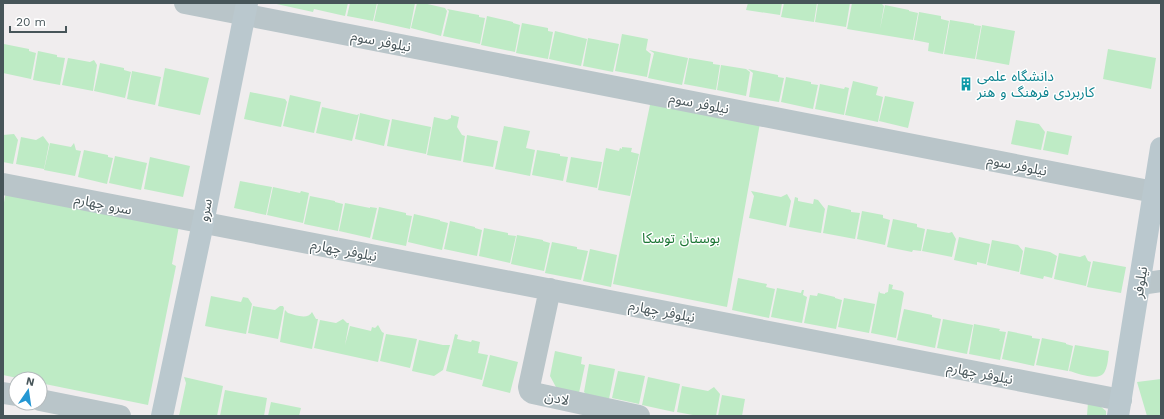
<svg xmlns="http://www.w3.org/2000/svg" width="1164" height="419" font-family="'Work Sans','Noto Sans Arabic',sans-serif">
  <style>
    .green { fill: #beebc5 }
    .lines { fill: none; stroke-linecap: round; stroke-linejoin: round }
    .street { stroke: #b9c5c9; stroke-width: 22 }
    .secondary { stroke: #bac8ce; stroke-width: 22 }
    .labels { text-anchor: middle; stroke-width: 3; stroke-linejoin: round; paint-order: stroke }
    .street-label { font-size: 14px; fill: #475559; stroke: #fff }
    .culture-label { font-size: 14px; fill: #0d838f; stroke: #fff; text-anchor: start }
    .park-label { font-size: 14px; fill: #1c7635; stroke: #fff }
  </style>
  <rect width="100%" height="100%" fill="#f0edee"/>
  <!-- green -->
  <path class="green" d="M272,3H348L345,16L314,9L313,12Z
    M350,3H377L373,21L347,16Z
    M378,3H415L410,29L374,21Z
    M417,3H423L445,8L447,11L441,36L411,28Z
    M748,3H782L780,15L746,10Z
    M784,3H817L814,22L781,17Z
    M818,3H850L846,27L815,22Z
    M852,3H881L884,6L880,29L885,5L909,10V11L918,13L913,40L847,29Z
    M447,9L479,15V17L485,18L480,44L443,36L449,11Z
    M919,12L941,16V19L949,21L943,54L928,51L929,43L914,40Z
    M487,16L513,22V23L520,25L515,52L481,45Z
    M950,20L974,24V25L981,26L975,59L944,54Z
    M522,23L548,28V31L553,32L548,59L516,53Z
    M982,25L1015,31L1009,65L976,59Z
    M555,31L587,39L581,66L549,59Z
    M622,34L648,39L646,50L651,54L647,77L615,71Z
    M588,38L619,44L613,72L583,66Z
    M4,44L29,49V51L36,53L31,79L3,73Z
    M1108,49L1156,58L1151,89L1103,79Z
    M649,50L688,58L682,85L648,78L654,53Z
    M38,51L57,55V57L65,58L60,85L33,80Z
    M68,58L90,62L94,60L97,65L93,91L62,85Z
    M689,58L713,62V64L720,65L716,90L684,84Z
    M100,63L124,68V70L131,72L125,98L94,91Z
    M721,65L746,69L750,72L746,96L717,90Z
    M165,68L209,78L200,115L158,106Z
    M748,69L778,75V77L784,78L779,102L749,97L753,73Z
    M132,71L161,77L155,105L127,99Z
    M786,77L811,82V84L818,85L813,109L781,102Z
    M853,81L878,87L876,95L883,97L878,122L845,115Z
    M820,84L844,89L845,87L849,88L844,115L815,109Z
    M250,92L285,99L287,102L281,127L244,119Z
    M290,95L321,102L314,133L283,126Z
    M885,96L914,102L908,128L879,121Z
    M651,100L760,123L727,307L613,284Z
    M322,107L357,115L359,114L352,141L316,133Z
    M360,113L390,120L384,146L355,139Z
    M451,115L459,117L457,127L462,135L465,136L461,161L427,155L434,117L447,120L451,118Z
    M392,119L431,127L426,154L387,146Z
    M1016,120L1039,124L1045,132L1041,150L1011,144Z
    M504,126L530,131L526,148L535,150L530,176L495,169Z
    M1047,131L1072,136L1068,155L1043,150Z
    M14,134L18,140L13,164L3,162V135Z
    M467,135L498,141L493,167L463,162Z
    M43,136L49,144L44,169L16,164L21,137L36,140Z
    M50,143L71,147L74,143L76,150L81,151L75,176L44,170Z
    M622,147L632,148L631,152L639,154L630,196L598,190L606,148L619,151L620,148L622,149Z
    M84,150L108,155V157L113,158L107,184L78,177Z
    M537,150L560,154V156L568,157L563,181L532,175Z
    M115,156L147,163L141,190L109,183Z
    M150,157L190,166L183,197L144,189Z
    M571,157L594,161L602,162L597,188L566,182Z
    M240,181L272,187L266,215L234,208Z
    M273,187L300,193L301,191L309,193L303,223L267,215Z
    M6,191L179,226L172,264L176,266L148,405L40,383V379H22L3,375V208Z
    M751,191L781,197L787,194L791,201L786,226L749,218L754,196Z
    M310,196L335,201V202L343,204L338,231L304,224Z
    M795,197L798,198V201L813,204L814,199L818,200L825,209L821,233L789,227Z
    M345,203L370,208V207L377,208L370,238L339,231Z
    M828,205L851,210V212L860,213L855,239L823,233Z
    M379,207L406,213V215L412,216L406,246L372,239Z
    M862,211L883,215V218L890,220L885,245L857,239Z
    M414,214L440,220V221L448,223L442,250L408,242Z
    M893,219L917,224V227L925,229L921,251L913,250L912,252L887,247Z
    M450,221L475,227V228L482,230L477,256L444,249Z
    M484,228L508,233V235L516,236L510,263L479,256Z
    M927,229L949,233L952,232L956,239L952,257L922,251Z
    M517,235L543,240V241L550,243L544,271L511,264Z
    M959,237L990,244L986,264L977,262V265L954,260Z
    M992,240L1018,245L1023,251L1019,272L987,265Z
    M552,242L577,247V249L588,251L581,280L545,273Z
    M1025,247L1050,252L1057,256L1052,278L1044,276L1043,279L1020,274Z
    M590,249L617,255L611,287L583,281Z
    M1059,253L1080,257L1085,255L1088,261L1091,262L1086,286L1054,279Z
    M1093,261L1126,267L1121,293L1087,287Z
    M738,278L767,284L766,287L775,289L769,318L732,310Z
    M889,284L893,285L892,289L902,291L904,293L896,338L871,333L879,291L880,293L885,294V293L888,292Z
    M777,288L801,293L802,290H804L803,295L807,297L802,323L771,317Z
    M818,293L835,297V298L842,300L836,329L804,323L810,295L817,296Z
    M211,296L241,302L243,297L248,298L252,304L246,334L205,326Z
    M844,298L875,304L869,333L838,327Z
    M253,306L275,310L280,306H283L284,308L278,339L248,333Z
    M904,309L932,315V317L941,319L935,348L897,340Z
    M285,310L288,313C295,315 308,320 312,312L316,319H318L312,349L280,342Z
    M343,319L347,323H349L345,345L350,326L371,331L372,327L375,328L378,325L382,332L384,333L378,362L314,348L320,320L336,323Z
    M943,319L973,325L967,354L937,348Z
    M974,324L1000,329L999,331L1006,332L1000,360L969,354Z
    M1008,331L1032,336V338L1040,339L1034,366L1002,359Z
    M386,334L417,339L410,368L380,361Z
    M455,334L458,335L457,339L471,342L472,340L480,342L478,353L488,355L482,380L446,371Z
    M1042,338L1066,343V344L1073,346L1068,371L1036,365Z
    M419,340L443,345H450L443,370L434,376L412,371Z
    M1075,345L1109,351C1108,358 1108,365 1105,371C1100,383 1078,373 1069,371Z
    M555,351L582,357L581,364L585,365L579,393L557,389L550,376Z
    M490,355L518,362L510,393L482,386Z
    M589,364L615,369L609,399L586,394L584,392Z
    M618,371L645,376L639,404L612,398Z
    M184,377L223,386L217,416H179L186,383Z
    M648,377L680,384L674,412L642,405Z
    M1161,379V416H1147L1137,382Z
    M682,386L708,391L714,387L720,394L716,416H698L677,412Z
    M225,390L267,398L264,416H220Z
    M722,395L745,399L742,416H718Z
    M271,402L301,408L299,416H268Z
    M1088,402L1100,406L1106,411V416H1087Z"/>
  <g class="lines">
    <!-- street -->
    <path class="street" d="M185,3L1154,192
      M3,184L1121,400
      M1140,284L1161,281
      M550,289L529,387L530,391L533,393L639,416
      M3,393L16,395
      M40,400L120,416"/>
    <!-- secondary -->
    <path class="secondary" d="M162,416L203,223L247,3
      M1118,416L1161,148"/>
  </g>
  <!-- icons -->
  <defs>
    <g id="building-bare" transform="scale(1.08)"><path d="M-4-6H4V6H1V3H-1V6H-4ZM-2.5-4.3h1.7v1.8h-1.7ZM.8-4.3h1.7v1.8H.8ZM-2.5-1h1.7V.8h-1.7ZM.8-1h1.7V.8H.8Z" fill="#0f9aa8" stroke="#fff" stroke-width="2.5" paint-order="stroke"/></g>
  </defs>
  <g fill-rule="evenodd">
    <use href="#building-bare" x="966" y="84"/>
  </g>
  <g class="labels">
    <!-- street labels -->
    <g class="street-label">
      <text transform="translate(381 41) rotate(11)" y="5">نیلوفر سوم</text>
      <text transform="translate(699 103) rotate(11)" y="5">نیلوفر سوم</text>
      <text transform="translate(1017 165) rotate(11)" y="5">نیلوفر سوم</text>
      <text transform="translate(103 204) rotate(11)" y="5">سرو چهارم</text>
      <text transform="translate(205 210) rotate(-79)" y="5">سرو</text>
      <text transform="translate(344 250) rotate(11)" y="5">نیلوفر چهارم</text>
      <text transform="translate(1140 282) rotate(-81)" y="5">نیلوفر</text>
      <text transform="translate(662 311) rotate(11)" y="5">نیلوفر چهارم</text>
      <text transform="translate(980 373) rotate(11)" y="5">نیلوفر چهارم</text>
      <text transform="translate(557 398) rotate(12)" y="5">لادن</text>
    </g>
    <!-- culture labels -->
    <g class="culture-label">
      <text x="977" y="81">دانشگاه علمی<tspan x="977" dy="16">کاربردی فرهنگ و هنر</tspan></text>
    </g>
    <!-- park labels -->
    <g class="park-label">
      <text x="681" y="243">بوستان توسکا</text>
    </g>
  </g>
  <!-- border -->
  <rect width="1164" height="419" fill="none" stroke="#475559" stroke-width="8"/>
  <!-- north arrow -->
  <g transform="translate(28 391) rotate(13)"><circle r="19" fill="#ffffff" stroke="#b5bbbd"/>
  <path d="M0-3L7 15L0 10L-7 15Z" fill="#2497d3"/>
  <text y="-6" font-size="11" font-weight="bold" text-anchor="middle" fill="#475559">N</text>
  </g>
  <!-- scale -->
  <path d="M10 26v6h56v-6" fill="none" stroke="#475559" stroke-width="2"/>
  <text x="16" y="26" font-size="12" fill="#475559" stroke="#ffffff" stroke-width="3" paint-order="stroke">20 m</text>
</svg>
